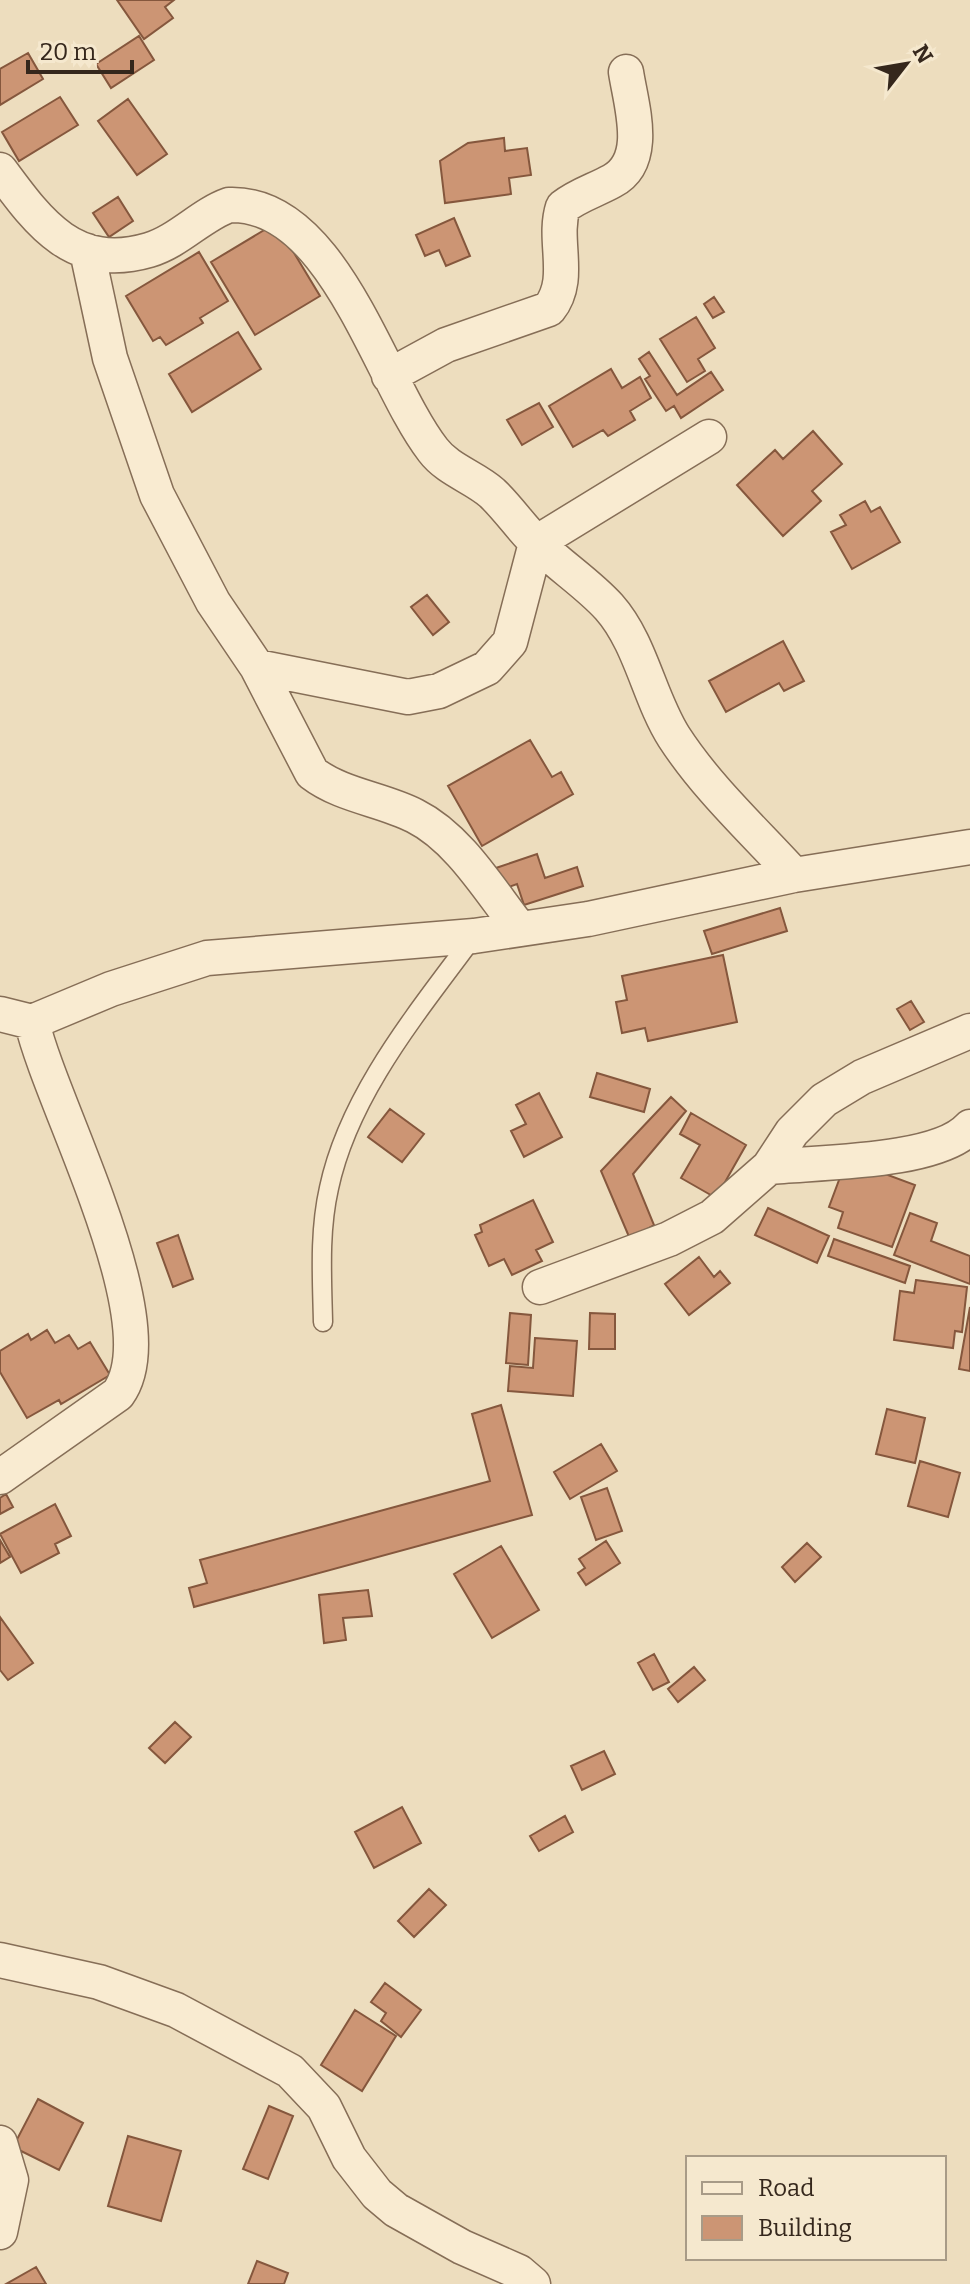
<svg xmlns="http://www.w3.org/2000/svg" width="970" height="2284" font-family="Bitter,serif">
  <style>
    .building { fill: #cc9574; stroke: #85573d; stroke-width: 2 }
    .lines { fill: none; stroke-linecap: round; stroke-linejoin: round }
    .service-casing { stroke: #866e57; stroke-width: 21 }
    .minor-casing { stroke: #866e57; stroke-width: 37 }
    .service { stroke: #f9ebd1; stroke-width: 18 }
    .minor { stroke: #f9ebd1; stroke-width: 34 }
  </style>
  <rect width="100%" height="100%" fill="#edddbe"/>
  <!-- building -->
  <path class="building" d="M117,0H174L165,7L173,18L144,39Z
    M139,36L154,60L111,88L96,64Z
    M28,53L43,79L0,105V69Z
    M60,97L78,125L19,161L2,132Z
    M128,99L167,154L137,175L98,121Z
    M504,138L505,151L527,148L531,175L509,178L511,194L445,203L440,161L468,143Z
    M118,197L133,221L109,237L93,213Z
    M454,218L470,256L446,266L439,250L425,256L416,235Z
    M276,223L320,296L255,335L211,262Z
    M199,252L228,301L200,318L203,323L166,345L160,337L153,341L126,296Z
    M714,297L724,312L713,318L704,304Z
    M696,317L715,348L698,359L705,371L687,382L660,339Z
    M238,332L261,369L192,412L169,374Z
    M649,352L677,395L711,372L723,390L681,418L674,406L666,411L645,379L650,376L639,359Z
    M611,369L622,388L640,377L651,398L630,411L635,420L608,436L603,430L573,447L549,406Z
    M539,403L553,427L522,445L507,420Z
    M813,431L842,464L812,491L821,501L783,536L737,485L775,450L783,459Z
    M865,501L871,512L880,507L900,542L852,569L831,532L846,525L840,515Z
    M427,595L449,622L433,635L411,607Z
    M783,641L804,681L784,691L779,683L726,712L709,681Z
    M530,740L552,777L561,772L573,794L482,846L448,786Z
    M537,854L545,878L577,867L583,886L524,905L517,884L503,889L496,868Z
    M780,908L787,931L712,954L704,931Z
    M723,955L737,1022L648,1041L645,1028L622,1033L616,1002L627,1000L622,976Z
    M911,1001L924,1022L910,1030L897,1009Z
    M597,1073L650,1089L644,1112L590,1097Z
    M539,1093L562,1137L524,1157L511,1131L526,1124L516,1105Z
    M671,1097L686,1111L633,1174L654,1225L630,1239L601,1171Z
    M390,1109L424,1134L402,1162L368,1137Z
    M691,1113L746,1145L716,1198L681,1178L700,1145L680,1134Z
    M861,1165L915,1185L892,1247L838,1228L843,1212L829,1207L842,1172Z
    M533,1200L553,1242L536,1250L542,1261L512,1275L504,1259L489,1266L475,1235L482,1232L480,1225Z
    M768,1208L829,1236L817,1263L755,1235Z
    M910,1213L937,1223L931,1241L970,1256V1284L894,1255Z
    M178,1235L193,1279L173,1287L157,1243Z
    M834,1239L910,1266L905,1283L828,1256Z
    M699,1257L714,1277L720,1271L730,1283L689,1315L665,1284Z
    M916,1280L967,1287L962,1332L955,1331L953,1348L894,1340L900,1291L914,1293Z
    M970,1307V1371L959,1369Z
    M510,1313L531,1315L528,1365L506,1363Z
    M590,1313L615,1314V1349H589Z
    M47,1330L55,1343L69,1335L78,1349L90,1342L110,1375L61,1404L59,1400L27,1418L0,1372V1351L28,1334L31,1340Z
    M535,1338L577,1341L573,1396L508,1391L510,1366L533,1368Z
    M501,1405L532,1515L194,1607L189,1588L207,1583L200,1560L490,1481L472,1414Z
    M887,1409L925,1418L915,1463L876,1454Z
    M601,1444L617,1471L570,1499L554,1472Z
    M920,1461L960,1473L948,1517L908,1506Z
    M607,1488L622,1531L596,1540L581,1497Z
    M6,1494L13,1507L0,1514V1498Z
    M55,1504L71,1536L55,1544L59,1553L21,1573L0,1534Z
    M0,1540L10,1557L0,1563Z
    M606,1541L620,1563L586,1585L578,1573L585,1568L579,1559Z
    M807,1543L821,1557L795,1582L782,1567Z
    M501,1546L539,1610L492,1638L454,1574Z
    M368,1590L372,1616L343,1618L346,1640L324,1643L319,1595Z
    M0,1617L33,1663L8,1680L0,1670Z
    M654,1654L669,1682L653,1690L638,1663Z
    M694,1667L705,1680L678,1702L668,1689Z
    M175,1722L191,1737L165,1763L149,1748Z
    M604,1751L615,1774L582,1790L571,1766Z
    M402,1807L421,1843L374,1868L355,1832Z
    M565,1816L573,1832L539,1851L530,1836Z
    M429,1889L446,1905L414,1937L398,1921Z
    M385,1983L421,2010L401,2037L381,2021L386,2013L371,2002Z
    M355,2010L396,2036L362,2091L321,2065Z
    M38,2099L83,2123L59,2170L13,2147Z
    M269,2106L293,2116L268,2179L243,2169Z
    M128,2136L181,2151L161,2221L108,2206Z
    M257,2261L288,2273L284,2284H248Z
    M36,2267L46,2284H6Z"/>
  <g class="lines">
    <!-- service casing -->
    <g class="service-casing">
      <path id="service" d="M323,1322C322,1277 319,1232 329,1188C349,1094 418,1012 474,936"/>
    </g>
    <!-- minor casing -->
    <g class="minor-casing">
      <path id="minor" d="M0,170C39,223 74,272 149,250C179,241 201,215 229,205C334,201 380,382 433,450C448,470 474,477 492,493C510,510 523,531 541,547C563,568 589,585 609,607C641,643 649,698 674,737C707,788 754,831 794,875
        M87,251L110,358L157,495L213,602L257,667L312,773C342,796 382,799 415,816C459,838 490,891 520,929
        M389,376L446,345L549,309C573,279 552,241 563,207C578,195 596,190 612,181C650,161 631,105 626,72
        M257,667L408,697L439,691L487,668L510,642L536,543L709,437
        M0,1014L32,1022L111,989L207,958L474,936L588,919L794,875L970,847
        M769,1167C819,1162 938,1163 970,1127
        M540,1287L669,1239L712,1217L769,1167L792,1132L824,1100L862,1077L970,1031
        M0,1477L118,1394C170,1323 50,1103 32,1022
        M0,1960L99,1982L176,2010L290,2071L324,2107L349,2158L377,2194L396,2210L462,2247L519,2272L533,2284
        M0,2143L11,2180L0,2232"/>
    </g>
    <!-- service -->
    <use href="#service" class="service"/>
    <!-- minor -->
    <use href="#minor" class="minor"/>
  </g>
  <!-- legend -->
  <rect x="686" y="2156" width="260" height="104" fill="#f5e8ce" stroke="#a89b87" stroke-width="2"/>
  <rect x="702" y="2182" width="40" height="12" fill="#f9ebd1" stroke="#a89b87" stroke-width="2"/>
  <text x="758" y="2196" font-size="24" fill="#35271c">Road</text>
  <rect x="702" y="2216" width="40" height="24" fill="#cc9574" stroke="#a89b87" stroke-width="2"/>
  <text x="758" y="2236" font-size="24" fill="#35271c">Building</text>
  <!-- north arrow -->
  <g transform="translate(906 64) rotate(59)" stroke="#f5e8ce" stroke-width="6" paint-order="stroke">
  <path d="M0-6L14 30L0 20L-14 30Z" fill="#35271c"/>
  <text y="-12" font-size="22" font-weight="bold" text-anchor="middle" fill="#35271c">N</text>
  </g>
  <!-- scale -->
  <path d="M28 60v12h104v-12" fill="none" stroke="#35271c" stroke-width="4"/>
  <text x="40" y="60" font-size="24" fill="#35271c" stroke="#f5e8ce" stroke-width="6" paint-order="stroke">20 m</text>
</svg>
